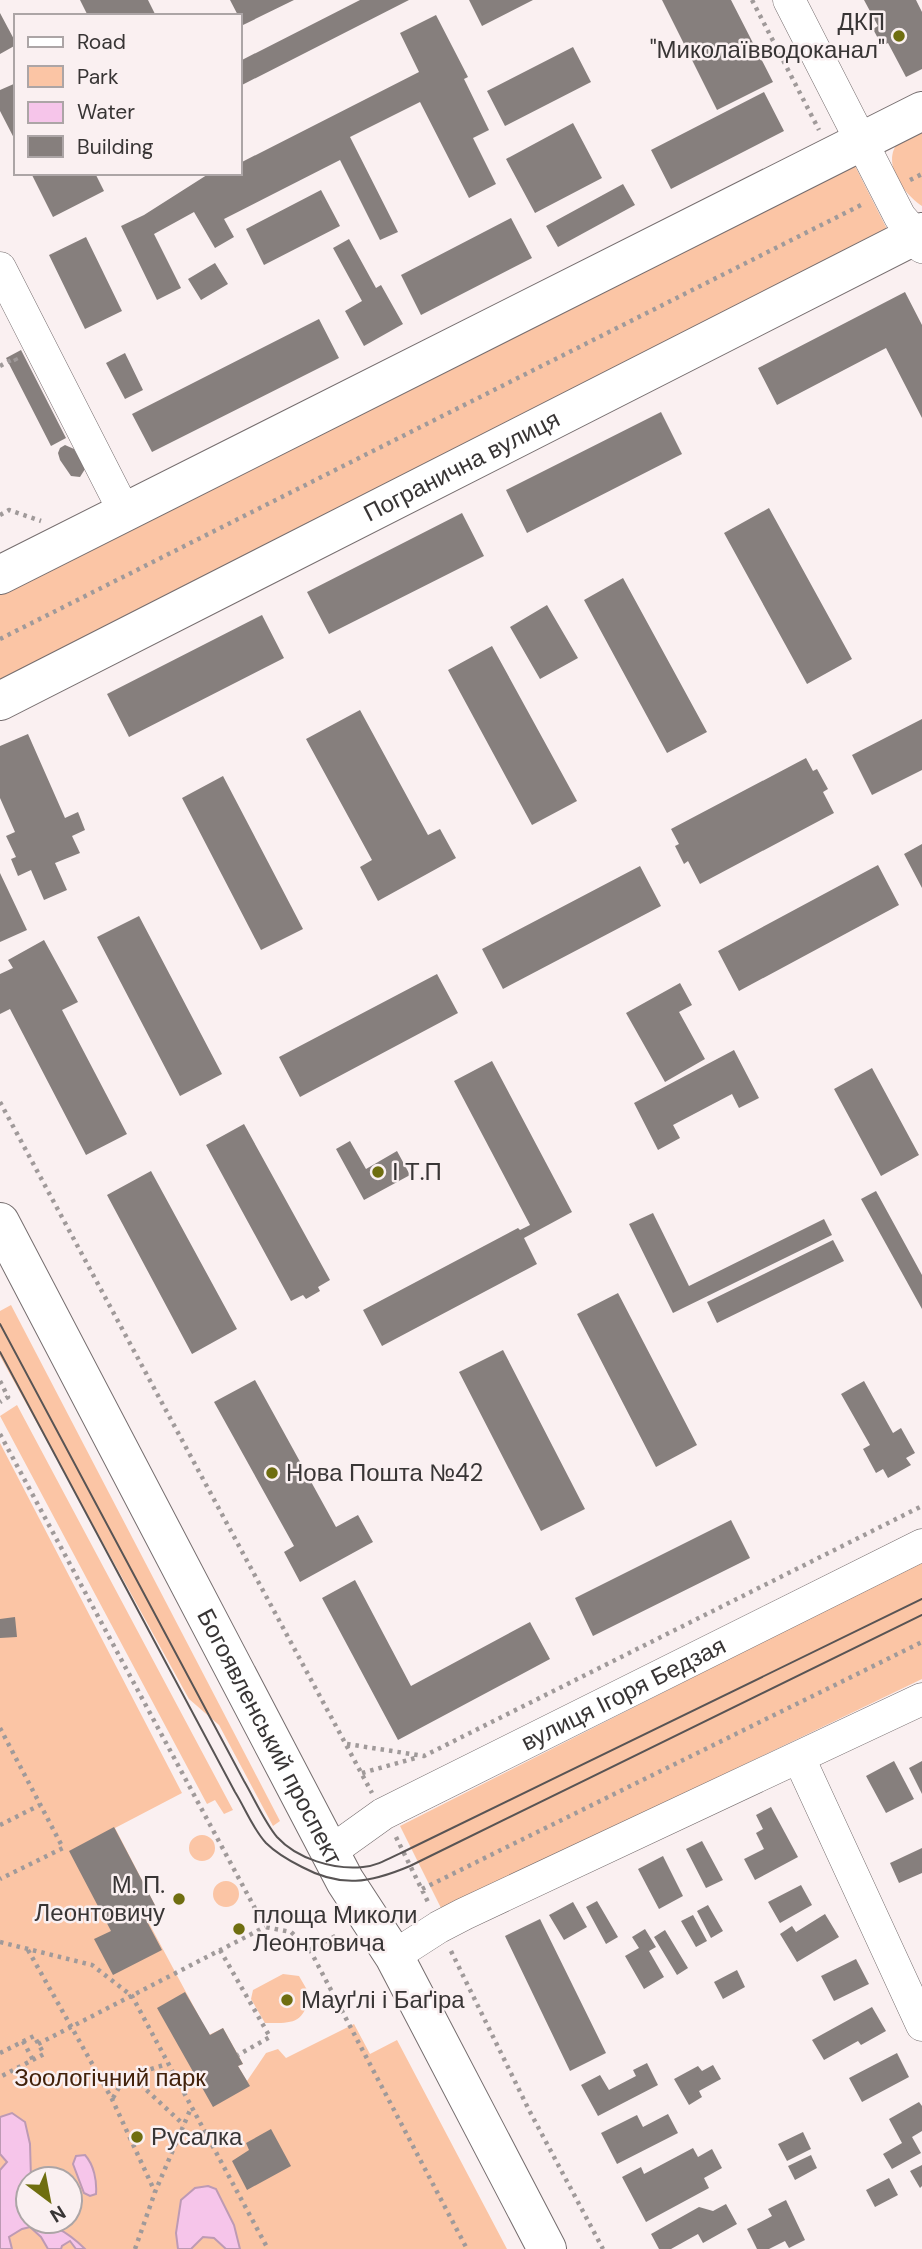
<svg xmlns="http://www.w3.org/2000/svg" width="922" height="2249" font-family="'DM Sans',sans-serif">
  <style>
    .green { fill: #fbc5a5; fill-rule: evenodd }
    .water { fill: #f6c5ea; stroke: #bd9ab4; stroke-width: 2 }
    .building { fill: #867f7d }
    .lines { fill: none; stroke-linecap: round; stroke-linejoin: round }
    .minor-casing { stroke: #756d6e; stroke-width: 33 }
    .major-casing { stroke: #756d6e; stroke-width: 40 }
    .path { stroke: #a09a9a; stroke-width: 4.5; stroke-dasharray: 3.5 5; stroke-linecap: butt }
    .minor { stroke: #fff; stroke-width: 32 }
    .major { stroke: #fff; stroke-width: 38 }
    .tram { stroke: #585454; stroke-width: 2 }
    .poi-dot { fill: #6f6e10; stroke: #faf0f1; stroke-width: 2.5 }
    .labels { text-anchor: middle; stroke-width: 5; stroke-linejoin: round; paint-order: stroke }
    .poi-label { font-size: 24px; fill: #383535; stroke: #faf0f1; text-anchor: start }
    .street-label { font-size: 24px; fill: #383535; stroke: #faf0f1 }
    .park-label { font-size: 24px; fill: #42210a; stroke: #faf0f1 }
  </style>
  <rect width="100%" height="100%" fill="#faf0f1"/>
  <!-- green -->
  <path class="green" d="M922,125V206C904,194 880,163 899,141C905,135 915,130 922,125Z
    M853,162L889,233L0,686V588Z
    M11,1305L280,1821L273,1826L219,1725L189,1699L0,1356V1311Z
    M17,1405L233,1810L224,1814L215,1800L207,1804L0,1416Z
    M0,1443L182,1793L115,1828L156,1907L144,1914L209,2035L223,2028L243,2064L238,2066L247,2081L266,2053L278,2049L286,2058L354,2024L370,2054L397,2040L507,2249H0ZM28,2179H70V2221H28Z
    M922,1561V1679L442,1910L400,1826Z
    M189 1848a13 13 0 1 1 26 0a13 13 0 1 1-26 0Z
    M213 1894a13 13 0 1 1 26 0a13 13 0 1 1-26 0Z
    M283,1974L299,1976L310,1995C303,2025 292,2023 265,2023L251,1999L253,1990Z"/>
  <!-- water -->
  <path class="water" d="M12,2113L25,2122L30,2144L31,2179H28V2221C50,2221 69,2233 85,2249H76L70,2241L62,2246L61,2249H48L41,2237L30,2227L22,2229L9,2237L12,2249H0V2170L7,2162L0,2154V2117Z
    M85,2155C94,2165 97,2181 96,2194L90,2196L84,2193L73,2164L76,2156Z
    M208,2186L216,2189L234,2225L240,2249H226L214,2238L203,2237L191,2249H178L176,2233L181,2200L195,2188Z"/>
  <!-- building -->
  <path class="building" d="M80,0H148L156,16H88Z
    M230,0H294L243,25Z
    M360,0H409L240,86V61Z
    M469,0H533L482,26Z
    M662,0H731L773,82L717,110Z
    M864,0H916L922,12V69L906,77L888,43L882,46L873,29L878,26Z
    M0,13L16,43V45L0,54Z
    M436,15L468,77L464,79L489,130L473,138L496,184L469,198L420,102L350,137L398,232L380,240L340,160L224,219L234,237L215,248L194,212L154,234L181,288L157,300L121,226L144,215L210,173H240V163L419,72L400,33Z
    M573,47L591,82L505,126L487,91Z
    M16,83V142L0,111V90Z
    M764,92L784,131L671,189L651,150Z
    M573,123L602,178L535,213L506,159Z
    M31,173H95L104,191L53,217Z
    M623,184L635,205L558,247L546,226Z
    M321,190L340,226L264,265L246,229Z
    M511,218L532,258L421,315L401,275Z
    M86,237L122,311L85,329L49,255Z
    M349,239L376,288L381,285L403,324L364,346L345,311L362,301L333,248Z
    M215,263L228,284L201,300L188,279Z
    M905,292L922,325V418L886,348L777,405L758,368Z
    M319,319L339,358L152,452L132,414Z
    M21,350L66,438L51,446L6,358Z
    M125,353L143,390L125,399L106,363Z
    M661,412L682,454L527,533L506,490Z
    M65,445L74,449L85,469L80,477L71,476L60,460L58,453L60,448Z
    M769,508L852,659L807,684L724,533Z
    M462,513L484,556L329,634L307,592Z
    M623,578L707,732L667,753L584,600Z
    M547,605L578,658L540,679L510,627Z
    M262,615L284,658L129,737L107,694Z
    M492,646L577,801L532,825L448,670Z
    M360,710L428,835L440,829L456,858L378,901L360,867L372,860L306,739Z
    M922,719V770L872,795L852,755Z
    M28,734L65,818L78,812L85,830L72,836L80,853L55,863L67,890L44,900L31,870L18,876L11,859L16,857L6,836L15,832L0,798V746Z
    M806,758L813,771L817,769L828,789L823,792L834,813L700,884L688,861L684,864L675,846L679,844L671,829Z
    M223,776L303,929L261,950L182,798Z
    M922,844V888L904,854Z
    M878,865L899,905L739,991L718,951Z
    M640,866L661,906L503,989L482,949Z
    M0,873L27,930L0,942Z
    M139,916L222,1074L180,1096L97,937Z
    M44,940L78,1002L62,1010L127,1134L86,1155L10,1009L0,1014V974L13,968L8,960Z
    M437,974L458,1013L300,1097L279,1057Z
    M680,983L692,1005L679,1012L705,1059L665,1082L626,1013Z
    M734,1050L759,1098L739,1108L732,1094L673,1125L680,1138L658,1150L634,1103Z
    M492,1061L572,1212L524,1238L537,1264L382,1346L363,1310L518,1228L520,1230L530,1225L454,1081Z
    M872,1068L919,1155L881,1176L834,1089Z
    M244,1124L330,1280L318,1287L320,1291L306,1299L303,1295L291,1301L206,1145Z
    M350,1141L366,1169L397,1151L410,1175L364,1200L336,1149Z
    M151,1171L237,1329L192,1354L107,1195Z
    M876,1191L922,1275V1309L861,1199Z
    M653,1213L689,1286L824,1219L832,1235L673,1313L629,1224Z
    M833,1240L844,1261L717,1323L707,1302Z
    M618,1293L697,1445L656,1467L577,1314Z
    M503,1350L585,1509L541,1531L459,1372Z
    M255,1380L336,1527L358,1515L373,1542L300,1582L284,1552L294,1546L214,1402Z
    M864,1381L893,1433L901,1428L915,1453L906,1458L911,1465L888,1478L883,1469L876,1473L863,1449L870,1445L841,1394Z
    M731,1520L750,1558L593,1636L575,1598Z
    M355,1580L411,1686L530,1622L550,1659L398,1740L322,1598Z
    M15,1617L17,1637L0,1638V1619Z
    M894,1761L914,1799L886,1813L866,1776Z
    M922,1761V1794L909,1768Z
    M771,1807L798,1857L755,1880L744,1859L764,1849L756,1833L763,1829L756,1815Z
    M114,1827L156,1907L143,1914L162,1950L113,1975L94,1939L111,1931L69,1851Z
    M702,1841L723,1880L706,1888L686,1849Z
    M922,1848V1873L899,1883L890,1863Z
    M663,1856L683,1896L659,1909L638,1869Z
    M801,1885L812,1905L780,1923L768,1902Z
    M597,1901L618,1937L606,1944L586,1907Z
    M573,1902L587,1927L564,1940L549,1915Z
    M708,1905L723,1931L711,1938L697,1911Z
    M825,1914L839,1937L797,1962L780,1934L792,1926L796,1932Z
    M693,1915L707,1941L696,1947L681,1921Z
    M540,1919L606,2053L570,2071L505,1936Z
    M645,1929L656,1947L649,1951L664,1977L644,1989L625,1956L639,1948L632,1937Z
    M665,1930L688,1968L677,1975L654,1937Z
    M856,1959L869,1984L834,2001L821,1976Z
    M737,1970L745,1987L723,1999L714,1982Z
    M185,1992L210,2035L223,2028L243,2064L238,2066L250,2086L213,2107L157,2008Z
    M872,2007L886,2031L861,2045L858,2041L824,2060L812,2040Z
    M897,2053L909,2077L862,2102L849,2078Z
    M647,2063L658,2085L598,2116L581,2085L600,2075L609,2090L636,2076L633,2070Z
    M713,2065L721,2079L699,2091L702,2097L689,2105L674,2079L698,2066L702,2071Z
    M919,2102L922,2106V2131L912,2137L921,2153L892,2169L883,2154L902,2143L889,2119Z
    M668,2114L678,2133L617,2164L601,2133L637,2115L643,2127Z
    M271,2129L291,2166L247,2190L232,2161L249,2150L246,2143Z
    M803,2132L811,2149L787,2161L778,2144Z
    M693,2148L698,2157L712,2149L722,2168L704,2178L709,2188L646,2222L622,2177L641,2167L644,2174Z
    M811,2155L817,2168L795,2180L788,2166Z
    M922,2165V2186L920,2188L910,2171Z
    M889,2178L898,2195L875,2207L866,2190Z
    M786,2200L805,2240L789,2248L785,2241L769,2249H757L747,2229L772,2216L768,2209Z
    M726,2204L737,2224L703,2243L698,2234L671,2249H659L651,2234L699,2207L713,2211Z"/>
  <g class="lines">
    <!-- minor casing -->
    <g class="minor-casing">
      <g id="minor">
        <path d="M789,0L900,217L916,235L922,247"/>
        <path d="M0,268L124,511"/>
        <path d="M799,1758L922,2025"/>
        <path id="s1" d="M330,1852L383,1814L922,1545"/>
        <path d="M394,1956L439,1927L464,1914L922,1699"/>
      </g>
    </g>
    <!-- major casing -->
    <g class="major-casing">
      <g id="major">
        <path d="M0,575L922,111"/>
        <path id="s2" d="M0,701L922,232"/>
        <path id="s3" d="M0,1222L345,1881L394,1956L547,2249"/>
      </g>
    </g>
    <!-- path -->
    <path class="path" d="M752,0L819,130
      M910,180L922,174
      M0,366L15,358L17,362
      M0,515L9,510L41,521
      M0,639L865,203
      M0,1102L372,1793
      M0,1381L8,1397L0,1402
      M0,1434L265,1927L291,1932L310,1950L467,2249
      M0,1728L63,1848L0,1879
      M347,1744L424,1756L922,1506
      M362,1773L419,1757
      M0,1825L40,1805
      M396,1837L429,1904
      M422,1889L922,1642
      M0,1942L92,1965L132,1996L268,2249
      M28,1950L112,2099L155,2192
      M220,1950L270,2037L238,2055
      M310,1950L339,1934
      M451,1951L529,2110L603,2249
      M23,2041L33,2060
      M38,2044L265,1927
      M0,2053L34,2036L44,2054L0,2077
      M125,2077L140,2084L184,2125
      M140,2084L148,2070
      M113,2098L125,2077L167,2064
      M135,2249L155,2192L191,2108"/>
    <!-- minor -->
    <use href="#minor" class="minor"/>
    <!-- major -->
    <use href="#major" class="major"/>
    <!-- tram -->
    <path class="tram" d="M0,1324L244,1781C254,1798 265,1823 277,1837C297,1859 334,1870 363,1867C377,1866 390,1858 403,1852L922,1599
      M0,1352L235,1792C245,1808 253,1829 266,1843C275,1852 290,1861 302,1867C341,1888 370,1883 410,1866L922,1615"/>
  </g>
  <!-- markers -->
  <g class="poi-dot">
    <circle cx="899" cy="36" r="7"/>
    <circle cx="378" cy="1172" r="7"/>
    <circle cx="272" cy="1473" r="7"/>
    <circle cx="179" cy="1899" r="7"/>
    <circle cx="239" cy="1929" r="7"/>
    <circle cx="287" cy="2000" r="7"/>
    <circle cx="137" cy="2137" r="7"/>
  </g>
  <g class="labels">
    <!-- poi labels -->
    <g class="poi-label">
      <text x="885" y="30" text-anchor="end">ДКП<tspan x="885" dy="28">"Миколаївводоканал"</tspan></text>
      <text x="392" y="1180">І Т.П</text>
      <text x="286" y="1481">Нова Пошта №42</text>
      <text x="165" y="1893" text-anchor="end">М. П.<tspan x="165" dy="28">Леонтовичу</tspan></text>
      <text x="253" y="1923">площа Миколи<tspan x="253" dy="28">Леонтовича</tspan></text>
      <text x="301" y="2008">Мауґлі і Баґіра</text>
      <text x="151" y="2145">Русалка</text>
    </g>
    <!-- street labels -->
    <g class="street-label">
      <text dy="8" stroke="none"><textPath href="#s2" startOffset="518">Погранична вулиця</textPath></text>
      <text dy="8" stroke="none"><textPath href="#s1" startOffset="334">вулиця Ігоря Бедзая</textPath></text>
      <text dy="8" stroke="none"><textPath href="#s3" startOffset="581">Богоявленський проспект</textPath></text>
    </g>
    <!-- park labels -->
    <g class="park-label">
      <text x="110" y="2086">Зоологічний парк</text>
    </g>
  </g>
  <!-- legend -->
  <rect x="14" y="14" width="228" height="161" fill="#faf0f1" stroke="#aca5a6" stroke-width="2"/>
  <rect x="28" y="37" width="35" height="10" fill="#ffffff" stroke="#aca5a6" stroke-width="2"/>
  <text x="77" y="49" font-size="21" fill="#383535">Road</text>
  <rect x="28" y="66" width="35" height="21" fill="#fbc5a5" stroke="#aca5a6" stroke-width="2"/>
  <text x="77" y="84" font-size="21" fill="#383535">Park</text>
  <rect x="28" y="102" width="35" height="21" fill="#f6c5ea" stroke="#aca5a6" stroke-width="2"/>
  <text x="77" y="119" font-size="21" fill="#383535">Water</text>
  <rect x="28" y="136" width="35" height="21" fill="#867f7d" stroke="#aca5a6" stroke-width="2"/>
  <text x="77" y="154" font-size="21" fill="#383535">Building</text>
  <!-- north arrow -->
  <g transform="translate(49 2200) rotate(148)"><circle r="33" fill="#faf0f1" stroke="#aca5a6" stroke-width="2"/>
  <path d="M0-5L12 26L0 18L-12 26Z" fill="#6f6e10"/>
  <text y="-10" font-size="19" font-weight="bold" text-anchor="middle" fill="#383535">N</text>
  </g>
</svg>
